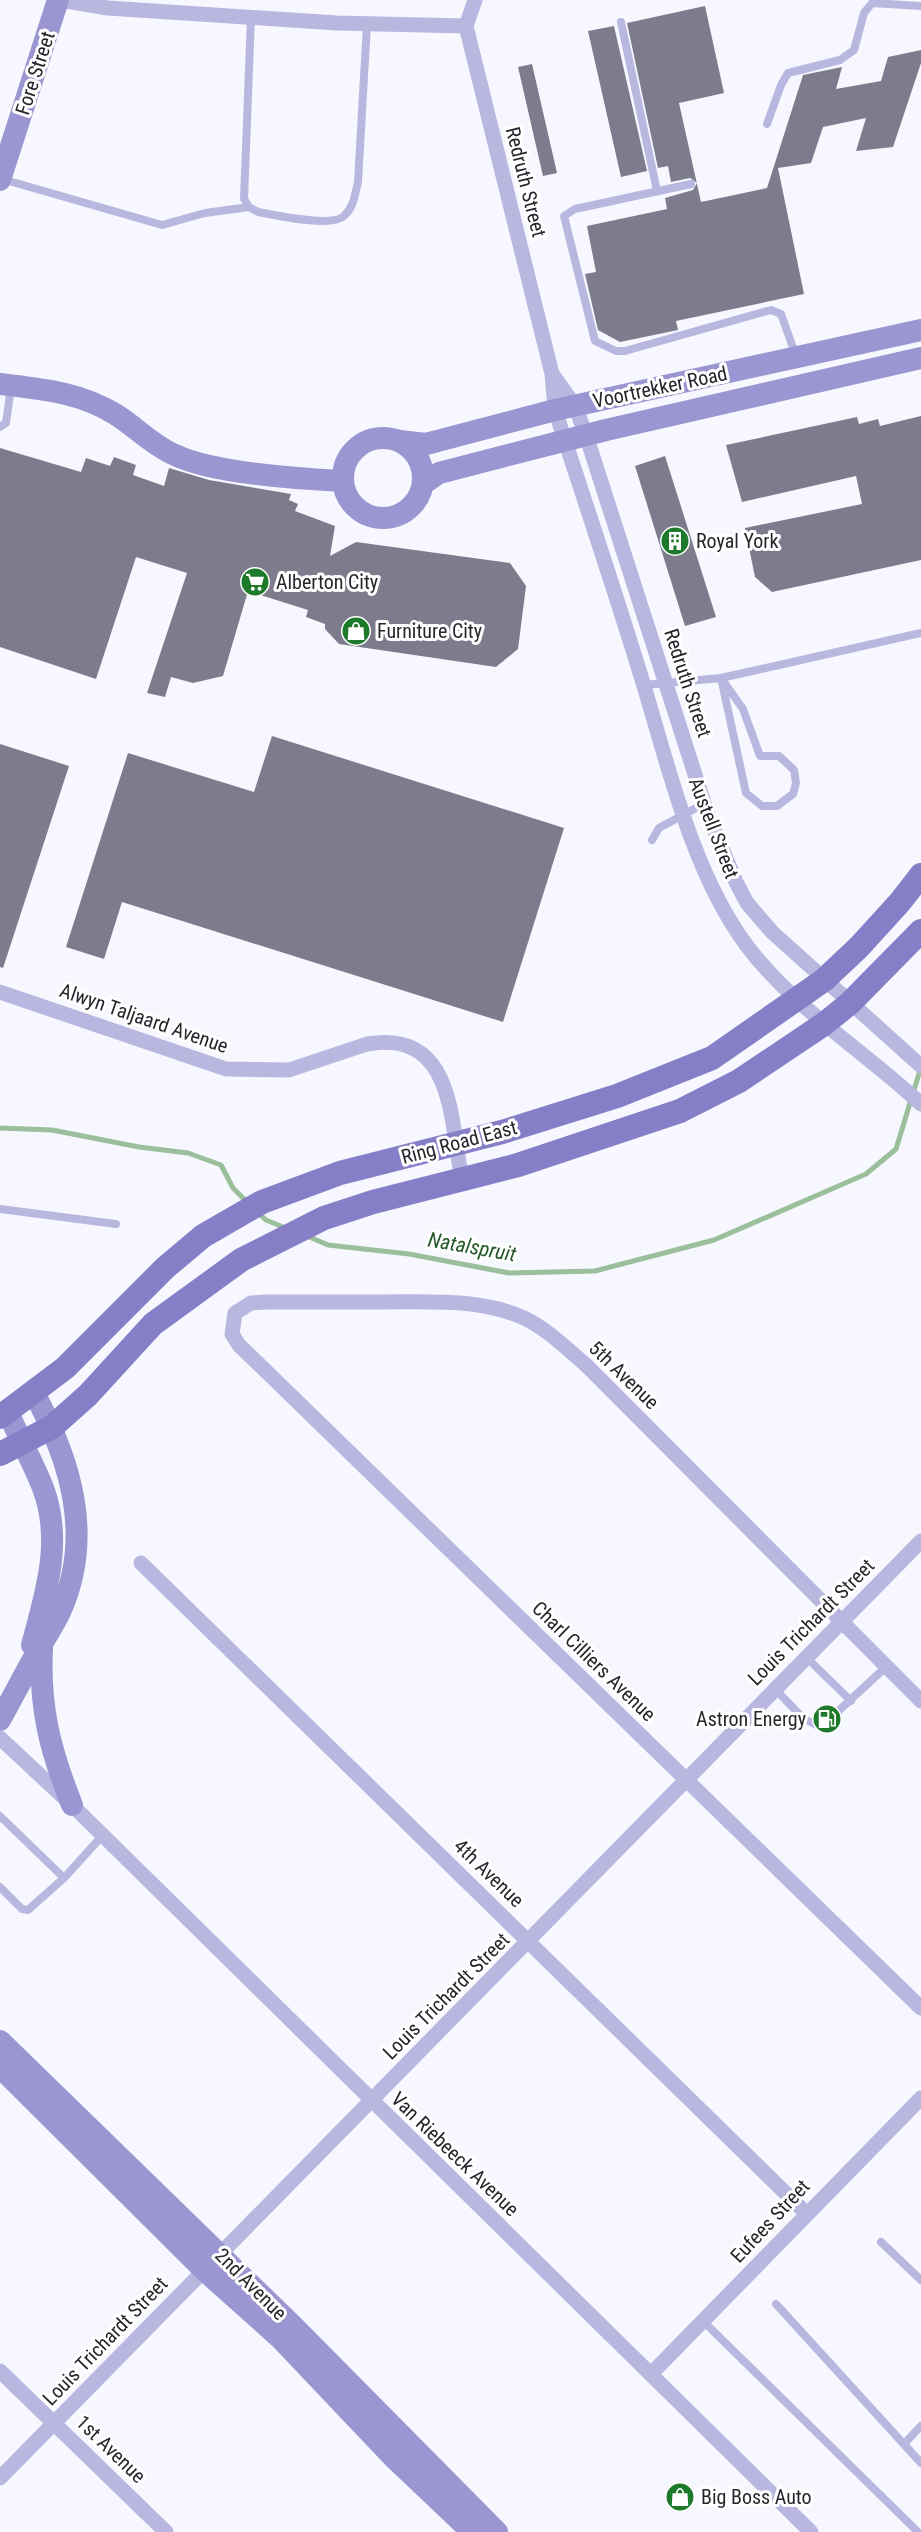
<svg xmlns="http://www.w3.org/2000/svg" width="921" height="2532" font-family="'Roboto Condensed',sans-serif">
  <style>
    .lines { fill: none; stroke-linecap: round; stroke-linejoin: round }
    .stream { stroke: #9abf9a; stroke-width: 5 }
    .building { fill: #7c7c8d }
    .lane { stroke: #b9b7df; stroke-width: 8 }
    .street { stroke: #b9b7df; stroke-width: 15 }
    .secondary { stroke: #9b96d1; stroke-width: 22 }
    .primary { stroke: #867ec7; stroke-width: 24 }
    .labels { text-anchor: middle; stroke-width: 6; stroke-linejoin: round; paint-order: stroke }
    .street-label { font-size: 20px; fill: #26252c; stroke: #fff }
    .poi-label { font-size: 20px; fill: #26252c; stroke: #fff; text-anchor: start }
    .water-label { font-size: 21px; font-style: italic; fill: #225726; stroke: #fff }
  </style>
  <rect width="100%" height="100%" fill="#f7f7ff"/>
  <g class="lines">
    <!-- stream -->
    <path class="stream" d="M0,1128L52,1130L139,1147L188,1153L221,1165L233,1188L248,1203
      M257,1212L266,1220L288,1229
      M305,1235L328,1245L409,1254L509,1273L595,1271L714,1240L866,1174L896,1149L921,1067"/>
  </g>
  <!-- building -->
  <path class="building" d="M705,6L724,93L679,103L701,202L767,188L803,75L842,67L836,89L881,81L888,57L921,50V63L893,147L856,151L866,118L823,127L811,163L778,168L804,294L676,321L678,330L620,342L598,330L585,274L596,272L587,226L667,209L665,198L693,190L697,183L690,178L671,182L668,166L658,168L627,23Z
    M614,26L647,171L621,177L588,31Z
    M532,64L557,173L543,176L518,67Z
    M921,416V560L772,592L755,577L745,528L862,504L856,476L742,502L726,445L857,417L859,424L878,419L880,426Z
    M0,448L81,472L86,458L110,466L114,457L136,465L133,475L164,486L169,468L209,480L291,494L289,500L298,504L295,511L335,526L330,556L356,542L510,563L526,586L518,649L496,667L339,644L325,629V624L306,617L308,610L248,591L223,676L193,683L171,677L165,697L147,693L187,573L136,557L96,679L0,647Z
    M665,456L716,617L685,626L635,466Z
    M272,736L564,828L503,1022L122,902L104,959L66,947L128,753L254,792Z
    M0,744L69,766L3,968L0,967Z"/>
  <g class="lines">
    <!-- lane -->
    <path class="lane" d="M251,17L244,199L249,207L258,212C275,215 332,228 344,216C354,207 355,194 358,182L367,24
      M621,22L657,191
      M767,124L781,85L788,73L840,60L854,50L864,13L872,3L921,6
      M2,179L162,225L205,213L249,207
      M691,184L575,209L564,216L595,341L616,351H625L771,310L781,314L796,356
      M0,427L6,423L11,387
      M721,678L743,709L760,756H779L794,770L796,783L793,794L777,806H762L746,793Z
      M644,685L721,678L921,633
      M652,840L659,828L705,803
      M0,1209L116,1224
      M806,1657L851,1701
      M775,1689L804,1719L821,1727L887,1666
      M0,1816L64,1878L103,1835
      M0,1887L22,1909L28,1910L64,1878
      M881,2242L921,2280
      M776,2304L921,2463
      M704,2322L918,2532
      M904,2444L921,2426"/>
    <!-- street -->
    <path class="street" d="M60,0L108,8L337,23L466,26
      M475,0L466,26L552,374L555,410C585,502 616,594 644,686C669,770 694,875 747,946C795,1009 864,1051 921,1104
      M553,375L575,406L586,435L708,815L736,882L747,903L772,932L921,1066
      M0,992L226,1069L289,1070L367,1044C455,1029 450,1121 462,1180
      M141,1563L806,2213
      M921,1701L586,1365C566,1348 547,1329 524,1318C480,1298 427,1302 380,1302C342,1302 304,1302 266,1302L251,1303L235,1313L232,1334L239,1345L921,2008
      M0,1738L72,1805L811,2532
      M0,2371L166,2532
      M651,2374L921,2098
      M0,2478L921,1541"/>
    <!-- secondary -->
    <path class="secondary" d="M0,180L58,0
      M0,384C41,389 79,392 115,414C136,427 152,445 175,455C213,473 300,479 343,481
      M343 478a40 40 0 1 1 80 0a40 40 0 1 1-80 0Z
      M400,441L426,444L555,410L921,330
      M423,484L439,473L606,430L921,358
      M8,1412C19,1438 33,1462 43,1488C63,1541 46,1593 32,1645
      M42,1648C39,1707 50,1750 72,1805
      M0,1720C14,1695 27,1669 42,1644C48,1633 55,1623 60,1612C94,1537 71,1461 34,1393
      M0,2041L292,2325L497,2532
      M0,2067L204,2270L280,2338L392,2456L472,2532"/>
    <!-- primary -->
    <path class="primary" d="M0,1417L65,1368L165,1268L203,1236L262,1202L340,1173L502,1132L617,1096L712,1058L824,980L859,947L900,902L921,875
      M0,1454L52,1427L88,1395L153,1324L241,1260L324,1218L373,1202L518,1165L680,1111L739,1081L824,1024L850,1003L921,931"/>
  </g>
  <!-- icons -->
  <defs>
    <g id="building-disc" transform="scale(1.5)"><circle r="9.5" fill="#1d7a2a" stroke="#fff"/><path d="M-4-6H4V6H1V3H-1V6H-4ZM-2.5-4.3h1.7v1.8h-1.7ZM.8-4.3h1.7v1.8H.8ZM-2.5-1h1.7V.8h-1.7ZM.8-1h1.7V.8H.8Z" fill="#fff"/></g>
    <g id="supermarket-disc" transform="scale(1.5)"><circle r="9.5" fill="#1d7a2a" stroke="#fff"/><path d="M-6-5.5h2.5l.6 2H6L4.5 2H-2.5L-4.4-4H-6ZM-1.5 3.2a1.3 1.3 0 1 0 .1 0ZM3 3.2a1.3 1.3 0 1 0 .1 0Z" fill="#fff"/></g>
    <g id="shop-disc" transform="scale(1.5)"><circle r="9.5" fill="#1d7a2a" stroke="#fff"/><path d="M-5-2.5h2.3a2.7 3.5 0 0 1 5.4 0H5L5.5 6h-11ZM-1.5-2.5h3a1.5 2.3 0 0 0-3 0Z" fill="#fff"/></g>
    <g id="fuel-disc" transform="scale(1.5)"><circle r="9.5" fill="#1d7a2a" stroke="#fff"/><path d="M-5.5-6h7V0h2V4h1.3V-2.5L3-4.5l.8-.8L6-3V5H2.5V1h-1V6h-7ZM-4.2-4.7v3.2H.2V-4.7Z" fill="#fff"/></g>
  </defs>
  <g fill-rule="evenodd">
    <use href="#building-disc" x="675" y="541"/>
    <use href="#supermarket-disc" x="255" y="582"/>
    <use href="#shop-disc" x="356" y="631"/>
    <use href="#fuel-disc" x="827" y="1719"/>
    <use href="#shop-disc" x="680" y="2497"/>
  </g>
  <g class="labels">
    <!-- street labels -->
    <g class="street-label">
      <text transform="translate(35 73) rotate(-72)" y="7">Fore Street</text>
      <text transform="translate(526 182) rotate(76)" y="7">Redruth Street</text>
      <text transform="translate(660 387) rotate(-12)" y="7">Voortrekker Road</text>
      <text transform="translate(688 683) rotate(72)" y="7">Redruth Street</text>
      <text transform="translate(714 828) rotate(69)" y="7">Austell Street</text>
      <text transform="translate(144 1018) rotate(19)" y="7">Alwyn Taljaard Avenue</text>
      <text transform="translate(459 1142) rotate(-15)" y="7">Ring Road East</text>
      <text transform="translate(624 1375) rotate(44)" y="7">5th Avenue</text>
      <text transform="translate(811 1622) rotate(-45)" y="7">Louis Trichardt Street</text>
      <text transform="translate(594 1661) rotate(44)" y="7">Charl Cilliers Avenue</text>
      <text transform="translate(489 1873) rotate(44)" y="7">4th Avenue</text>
      <text transform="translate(446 1996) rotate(-45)" y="7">Louis Trichardt Street</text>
      <text transform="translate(455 2154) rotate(44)" y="7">Van Riebeeck Avenue</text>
      <text transform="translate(770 2221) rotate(-47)" y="7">Eufees Street</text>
      <text transform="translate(251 2284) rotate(45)" y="7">2nd Avenue</text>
      <text transform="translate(105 2341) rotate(-46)" y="7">Louis Trichardt Street</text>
      <text transform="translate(111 2449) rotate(44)" y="7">1st Avenue</text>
    </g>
    <!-- poi labels -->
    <g class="poi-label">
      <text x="696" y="548">Royal York</text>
      <text x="276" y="589">Alberton City</text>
      <text x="377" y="638">Furniture City</text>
      <text x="806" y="1726" text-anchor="end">Astron Energy</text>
      <text x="701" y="2504">Big Boss Auto</text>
    </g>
    <!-- water labels -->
    <g class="water-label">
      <text transform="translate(472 1247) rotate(10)" y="7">Natalspruit</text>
    </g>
  </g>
</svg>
